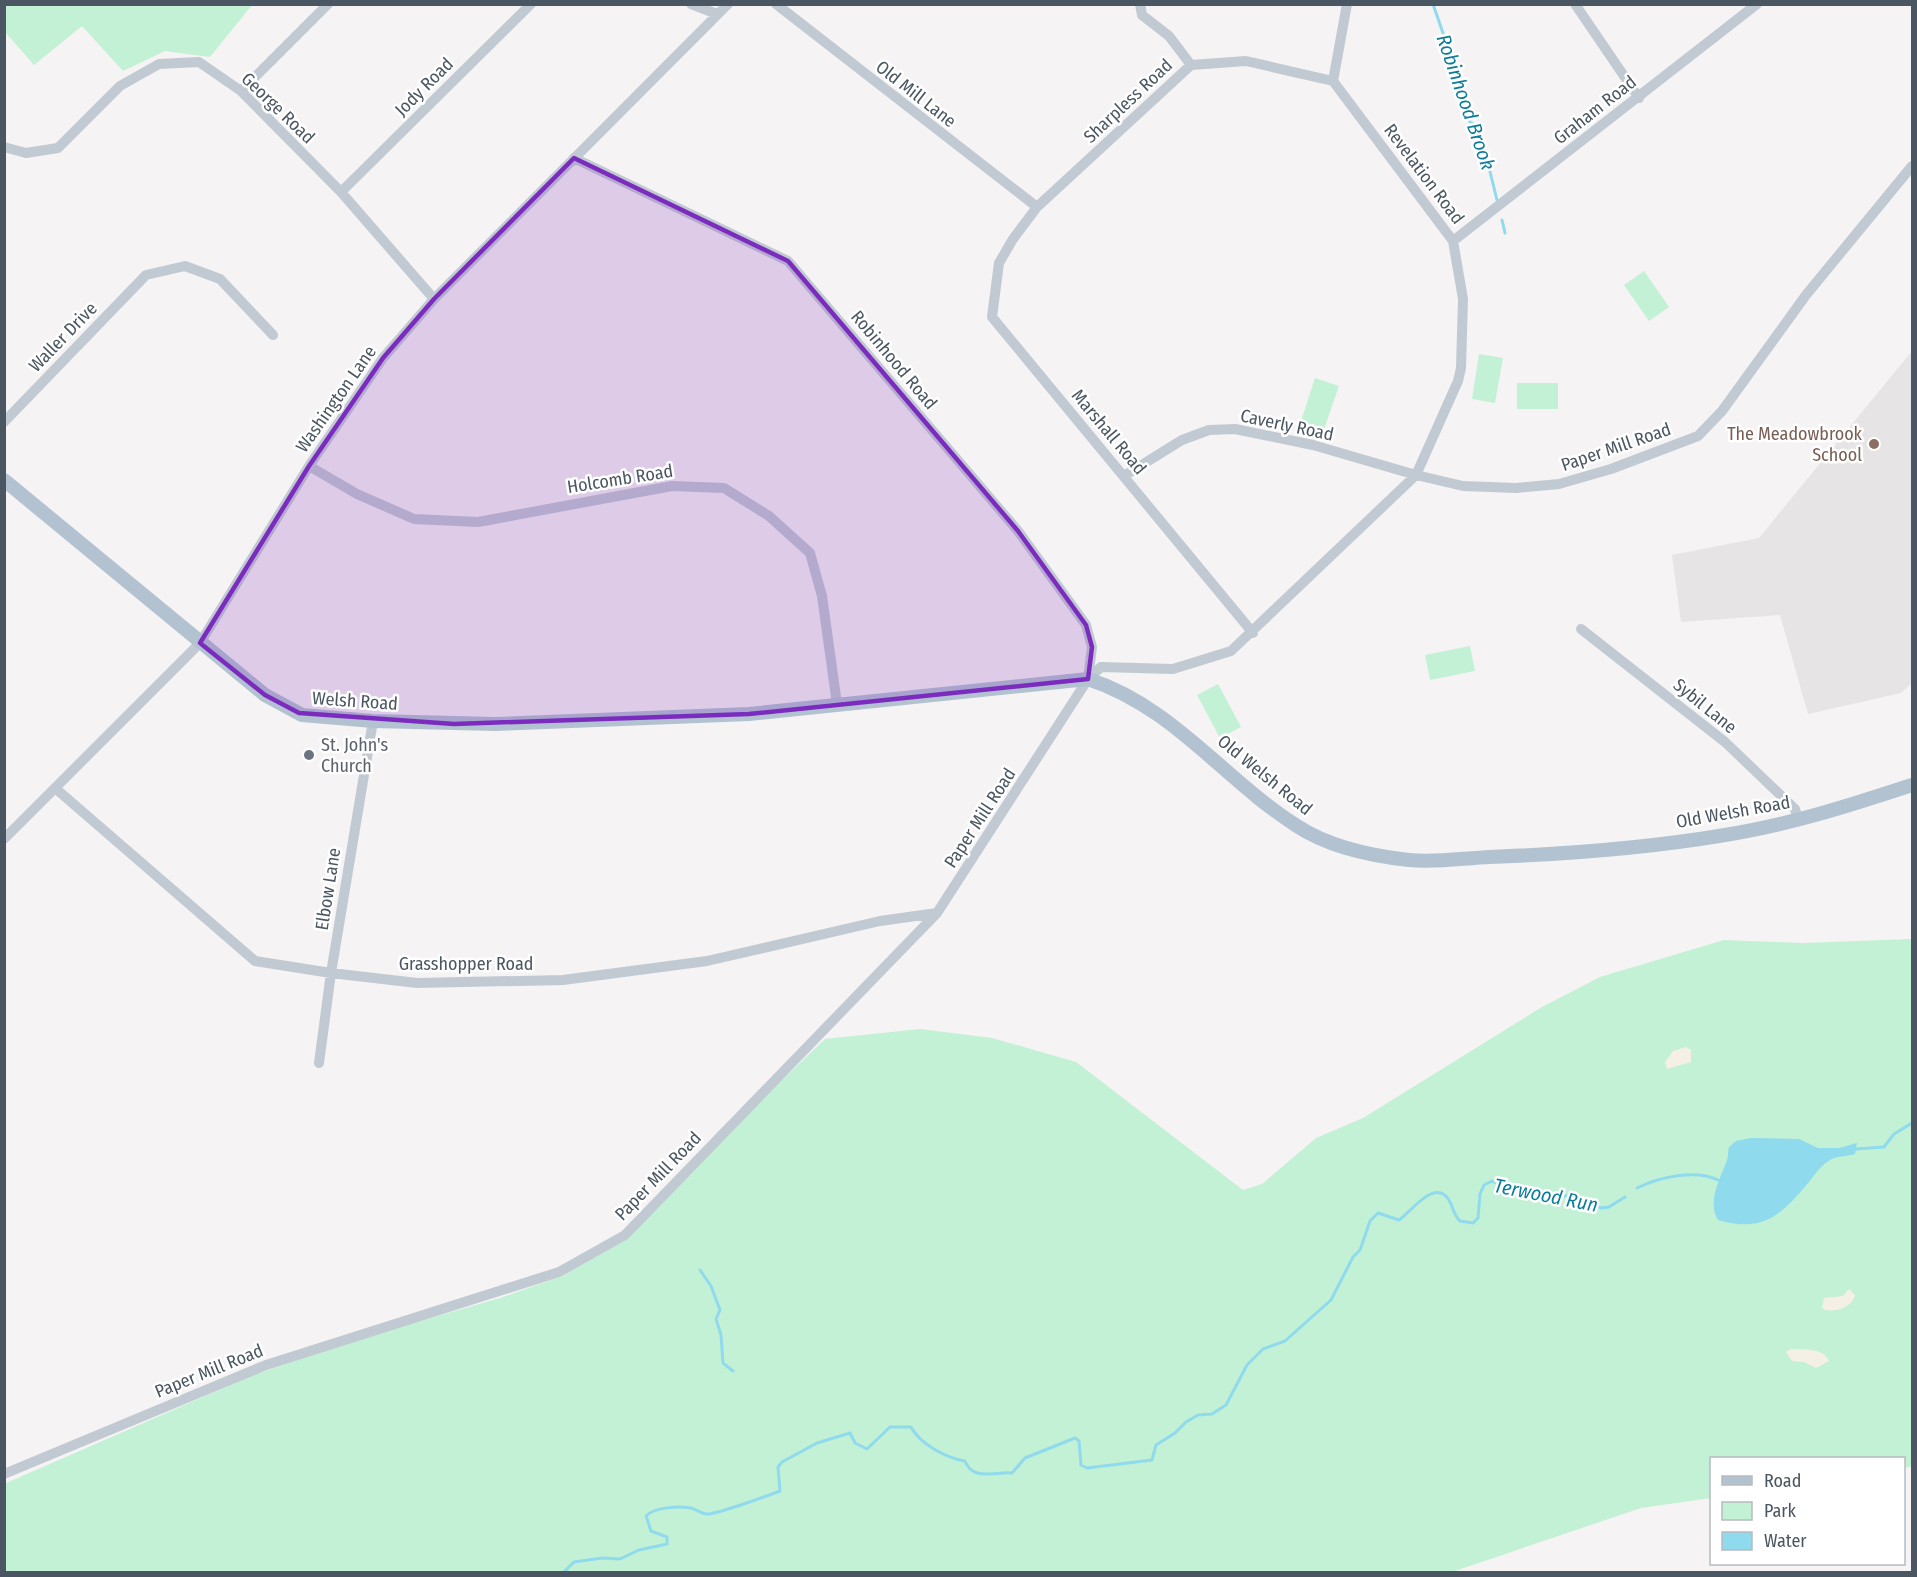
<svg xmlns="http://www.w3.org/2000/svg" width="1917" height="1577" font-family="'Fira Sans Condensed',sans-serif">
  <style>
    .education { fill: #e6e4e5 }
    .green { fill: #c3f1d5 }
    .sand { fill: #f5f0e5 }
    .water { fill: #90daee }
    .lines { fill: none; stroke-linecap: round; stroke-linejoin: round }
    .stream { stroke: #90daee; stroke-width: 3 }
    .minor { stroke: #c1cad2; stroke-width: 10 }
    .major { stroke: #b3c2d1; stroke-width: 14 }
    .marked { fill: #7b2cbf; fill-opacity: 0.2; stroke: #7b2cbf; stroke-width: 4.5; stroke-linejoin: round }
    .education-dot { fill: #8d6e63; stroke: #fff; stroke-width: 2 }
    .worship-dot { fill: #6b7280; stroke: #fff; stroke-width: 2 }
    .labels { text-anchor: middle; stroke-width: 5; stroke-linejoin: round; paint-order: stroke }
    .street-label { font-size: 18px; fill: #4a5661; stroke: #fff }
    .education-label { font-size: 18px; fill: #785e54; stroke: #fff; text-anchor: end }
    .worship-label { font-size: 18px; fill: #5b616d; stroke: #fff; text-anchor: start }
    .water-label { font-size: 20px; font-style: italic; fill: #0c7c9b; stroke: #fff }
  </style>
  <rect width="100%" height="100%" fill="#f5f3f3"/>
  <!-- education -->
  <path class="education" d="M1912,351V683L1901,693L1808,714L1780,615L1681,622L1672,555L1759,538Z"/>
  <!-- green -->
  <path class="green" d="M4,5L5,4L252,5L210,57L165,51L123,71L82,26L34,65L5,32Z
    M1644,271L1669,307L1649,321L1624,285Z
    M1479,354L1503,358L1495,403L1472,399Z
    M1315,378L1339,386L1323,432L1300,424Z
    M1517,383H1558V409H1517Z
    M1470,646L1475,671L1430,680L1425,655Z
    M1218,684L1241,727L1220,738L1197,695Z
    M1912,939V1466L1904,1468V1458H1712L1711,1498L1641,1508L1452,1572H5L4,1484L251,1376L351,1341L500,1298L562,1276L629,1238L761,1100L825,1039L920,1029L992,1038L1076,1062L1243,1190L1262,1184L1316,1138L1363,1118L1542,1007L1600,977L1724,940L1802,943Z"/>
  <!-- sand -->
  <path class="sand" d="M1686,1047L1691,1050V1062L1667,1069L1665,1062L1673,1051Z
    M1849,1289L1855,1295C1853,1307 1832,1315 1822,1308L1824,1298L1843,1296Z
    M1791,1349C1805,1350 1822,1347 1829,1361L1816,1368L1804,1362L1792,1361L1786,1352Z"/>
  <!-- water -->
  <path class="water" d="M1751,1138L1799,1139L1818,1148H1839L1857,1143L1855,1154C1848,1156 1838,1156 1832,1159C1822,1164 1815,1174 1809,1182C1781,1215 1764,1233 1718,1220C1706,1200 1722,1176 1727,1160C1728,1159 1728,1151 1729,1147L1736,1141Z"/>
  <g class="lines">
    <!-- stream -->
    <path class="stream" d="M1433,4L1445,39V50L1454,68L1470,122L1479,127L1497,200
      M1502,220L1505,233
      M1856,1149L1884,1147L1894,1134L1912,1123
      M1637,1188C1659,1177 1696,1169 1718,1180
      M700,1270L711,1286L720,1310L716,1319L721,1335L723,1363L733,1371
      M564,1572L574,1562L602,1558L620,1559L639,1550L667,1544V1537L651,1531L646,1516C654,1507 679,1506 691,1508C698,1510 700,1514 708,1514C720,1513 767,1496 780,1491L778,1467L782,1462L817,1443L850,1433L855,1443L867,1449L890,1427H911C920,1444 946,1458 965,1461C973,1482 996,1471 1012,1473L1025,1458L1075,1438L1079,1441L1081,1465L1087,1468L1152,1460L1156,1445L1175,1433L1186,1422L1198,1415L1212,1414L1226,1405L1247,1365L1263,1349L1285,1341L1331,1300L1353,1257L1360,1250L1370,1221L1378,1213L1399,1220C1410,1213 1435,1177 1449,1200C1453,1207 1453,1214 1460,1221L1473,1223L1478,1218L1480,1194L1484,1185L1492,1181L1532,1195L1547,1198L1572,1195L1601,1208L1609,1207L1625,1197"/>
    <!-- minor -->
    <path class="minor" d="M691,4L717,14
      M776,4L1037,207
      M1140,4L1142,15L1169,36L1191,65
      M1575,4L1639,98
      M241,91L328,4
      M4,147L26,153L58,148L120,86L159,64L199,62L241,91L341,192L434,299
      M574,158L788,261L1018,531L1086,625L1092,647L1088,679
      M341,192L531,4
      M1453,241L1757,4
      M4,422L146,275L185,266L220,279L273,335
      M309,466L357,494L414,519L478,522L672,486L724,488L769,516L810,553L822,596L837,704
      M1124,476L1182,440L1209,430L1235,429L1313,445L1416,475L1458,381L1461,368L1463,299L1453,241L1333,81L1347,4
      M1581,629L1725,742L1795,809L1798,819
      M1253,633L992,317L999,263L1013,239L1037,207L1191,65L1246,61L1333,81
      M55,788L255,961L331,973L417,983L563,980L707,961L880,921L937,913
      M4,839L200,643L309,466L383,358L434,299L728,4
      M319,1063L331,973L373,721
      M4,1474L266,1365L559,1272L625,1235L937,913L1088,679L1101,667L1173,669L1231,651L1416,475L1463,486L1516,488L1559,484L1611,469L1698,436L1722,411L1806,295L1912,166"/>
    <!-- major -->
    <path class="major" d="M4,480L265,695L302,715L373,721L495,724L749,714L1088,679C1174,707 1223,779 1297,826C1329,847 1372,856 1409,860C1435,863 1464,858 1490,857C1568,854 1648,848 1725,835C1789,825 1851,805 1912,785"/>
  </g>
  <!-- marked area -->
  <path class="marked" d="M574,158L788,261L1018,531L1086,625L1092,647L1088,679L749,714L454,724L299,713L265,695L200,643L309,466L383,358L434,299Z"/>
  <!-- markers -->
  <circle class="education-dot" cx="1874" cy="444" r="6"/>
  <circle class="worship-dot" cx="309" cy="755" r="6"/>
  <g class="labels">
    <!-- street labels -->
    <g class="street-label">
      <text transform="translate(424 87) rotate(-45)" y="6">Jody Road</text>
      <text transform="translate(916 94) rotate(38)" y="6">Old Mill Lane</text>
      <text transform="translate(1128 101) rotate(-43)" y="6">Sharpless Road</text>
      <text transform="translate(278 108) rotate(44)" y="6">George Road</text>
      <text transform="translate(1595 110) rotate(-38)" y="6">Graham Road</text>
      <text transform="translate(1424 174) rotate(53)" y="6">Revelation Road</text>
      <text transform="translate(63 337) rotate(-46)" y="6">Waller Drive</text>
      <text transform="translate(894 360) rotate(50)" y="6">Robinhood Road</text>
      <text transform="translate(336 399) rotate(-55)" y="6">Washington Lane</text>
      <text transform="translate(1287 425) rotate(12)" y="6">Caverly Road</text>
      <text transform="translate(1109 432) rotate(50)" y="6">Marshall Road</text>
      <text transform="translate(1616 447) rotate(-19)" y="6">Paper Mill Road</text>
      <text transform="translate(620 479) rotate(-9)" y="6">Holcomb Road</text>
      <text transform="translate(355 701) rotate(4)" y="6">Welsh Road</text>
      <text transform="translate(1705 706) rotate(39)" y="6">Sybil Lane</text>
      <text transform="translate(1265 775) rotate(39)" y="6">Old Welsh Road</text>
      <text transform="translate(1733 812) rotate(-10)" y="6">Old Welsh Road</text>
      <text transform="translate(980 818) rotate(-57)" y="6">Paper Mill Road</text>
      <text transform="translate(328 889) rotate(-81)" y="6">Elbow Lane</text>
      <text x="466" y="970">Grasshopper Road</text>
      <text transform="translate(658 1176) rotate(-46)" y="6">Paper Mill Road</text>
      <text transform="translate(209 1371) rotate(-22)" y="6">Paper Mill Road</text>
    </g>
    <!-- education labels -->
    <g class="education-label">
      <text x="1862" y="440">The Meadowbrook<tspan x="1862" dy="21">School</tspan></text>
    </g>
    <!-- worship labels -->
    <g class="worship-label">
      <text x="321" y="751">St. John's<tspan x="321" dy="21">Church</tspan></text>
    </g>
    <!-- water labels -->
    <g class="water-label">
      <text transform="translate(1466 102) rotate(71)" y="7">Robinhood Brook</text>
      <text transform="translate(1546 1195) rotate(11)" y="7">Terwood Run</text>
    </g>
  </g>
  <!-- border -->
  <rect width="1917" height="1577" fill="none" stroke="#4a5661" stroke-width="12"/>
  <!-- legend -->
  <rect x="1710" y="1457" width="195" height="108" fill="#ffffff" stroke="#b7bbc0" stroke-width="1.5"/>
  <rect x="1722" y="1476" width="30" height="9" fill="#b3c2d1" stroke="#b7bbc0" stroke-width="1.5"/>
  <text x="1764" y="1487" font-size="18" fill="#4a5661">Road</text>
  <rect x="1722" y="1502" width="30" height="18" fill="#c3f1d5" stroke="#b7bbc0" stroke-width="1.5"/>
  <text x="1764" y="1517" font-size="18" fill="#4a5661">Park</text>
  <rect x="1722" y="1532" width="30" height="18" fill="#90daee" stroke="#b7bbc0" stroke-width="1.5"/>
  <text x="1764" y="1547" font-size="18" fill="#4a5661">Water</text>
</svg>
